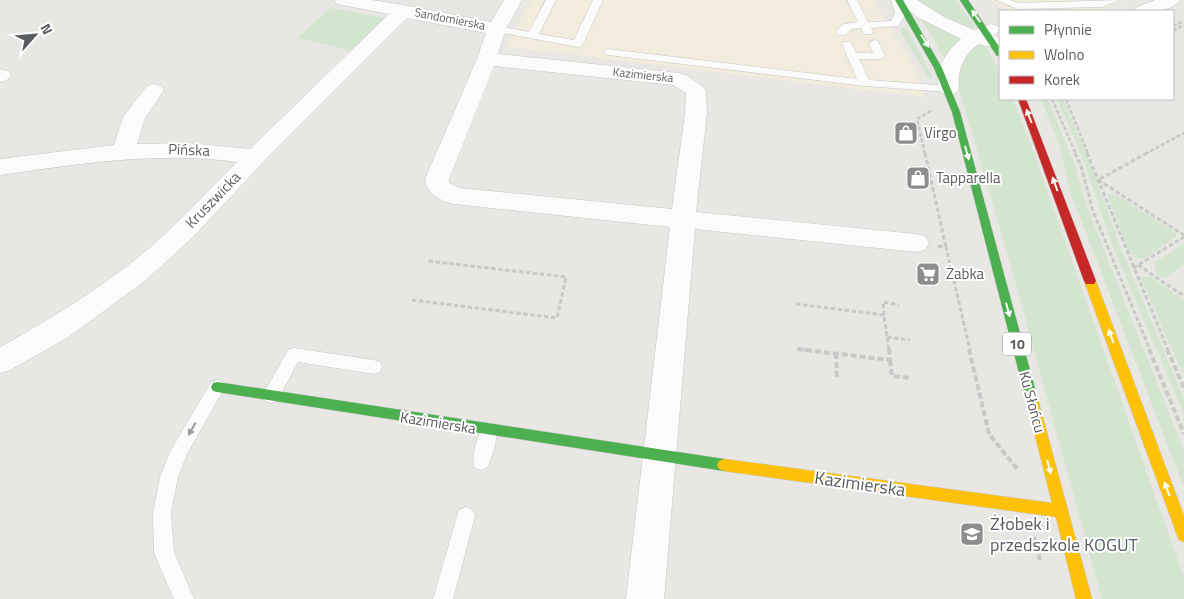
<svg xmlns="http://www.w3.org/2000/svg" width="1184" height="599" font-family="'Titillium Web',sans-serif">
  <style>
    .commercial { fill: #f2ecdc }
    .green { fill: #d3e4cf }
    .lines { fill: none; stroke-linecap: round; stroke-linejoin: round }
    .lane-casing { stroke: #c5c6c5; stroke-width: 1 }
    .street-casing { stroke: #c5c6c5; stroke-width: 1 }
    .fast-casing { stroke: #c5c5c5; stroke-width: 1 }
    .slow-casing { stroke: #c5c5c5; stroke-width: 1 }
    .jam-casing { stroke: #c5c5c5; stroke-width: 1 }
    .path-far2 { stroke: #c5c9c7; stroke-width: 2.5; stroke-dasharray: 4 2; stroke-linecap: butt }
    .path-far1 { stroke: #c5c9c7; stroke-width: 3; stroke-dasharray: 4.5 2.5; stroke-linecap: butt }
    .path { stroke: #c5c9c7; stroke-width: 4; stroke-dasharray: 6 3; stroke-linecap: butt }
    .lane { fill: #fcfbfb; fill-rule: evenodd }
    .street { fill: #fcfbfb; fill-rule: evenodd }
    .fast { fill: #4caf50; fill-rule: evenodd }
    .slow { fill: #ffc107; fill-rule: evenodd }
    .jam { fill: #c62828; fill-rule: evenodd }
    .oneway { fill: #f6fbf6 }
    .oneway2 { fill: #9a9c9f }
    .labels { text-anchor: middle; stroke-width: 4; stroke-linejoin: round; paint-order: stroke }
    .far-street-label { font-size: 12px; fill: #595d61; stroke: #fff }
    .shield { fill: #fff; stroke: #8b8e90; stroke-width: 1 }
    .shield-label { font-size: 14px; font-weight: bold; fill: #595d61 }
    .poi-label { font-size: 15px; fill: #595d61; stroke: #fff; text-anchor: start }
    .street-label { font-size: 15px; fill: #595d61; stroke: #fff }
    .near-street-label { font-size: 18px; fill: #595d61; stroke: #fff }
    .near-poi-label { font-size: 18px; fill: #595d61; stroke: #fff; text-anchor: start }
  </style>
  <rect width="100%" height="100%" fill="#e9e7e3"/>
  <!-- commercial -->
  <path class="commercial" d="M531,0H873L919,75L924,97L507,47Z
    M991,0H1123L1097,11H1010L993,3Z"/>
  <!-- green -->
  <path class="green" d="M915,0H956L975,27C963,35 927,7 915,0Z
    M330,8L391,19L357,52L298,38Z
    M918,14L969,37L945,59Z
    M902,28H907L932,76L931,78L929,79L900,30Z
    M980,44L985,45L1000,71V99H1013L1035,156L1184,578V599H1102L1015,280L958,85C960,66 963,54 980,44Z
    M1041,99H1047L1073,160L1087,207L1184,451V488L1070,191L1060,146Z
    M1057,99H1063L1090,163L1121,249L1184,399V414L1113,247L1084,161Z
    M1107,194L1116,195L1175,232L1177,236L1143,259L1136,258L1129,252Z
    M1184,243V264L1165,278L1157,275L1154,263Z
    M1140,276L1151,277L1184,300V372H1182Z"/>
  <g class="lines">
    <!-- lane casing -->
    <g class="lane-casing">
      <path id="lane" d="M546,0H556L539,34L574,40L593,0H603L582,46L578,47L497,32L492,29L497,26L529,32Z
        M847,0H857L868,22L891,21L895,13L891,0H901L905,16L898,26L871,28L873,32L872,34H864L861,28L851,29L846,35H838L836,31L844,24L858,22Z
        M996,0H1010L1019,3L1120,0L1102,7L1018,9Z
        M874,40L878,41L885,56L880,59H859L869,80L949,86L955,89L949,92L865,86L608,55L603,52L608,49L857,79L842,44L843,42H851L856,53H873L869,43Z
        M294,348L374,360L380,362L382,367L380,372L374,374L298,362L277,401L271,403L265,401L263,396L265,391L288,350Z
        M217,380L223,382L225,387L187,454L178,477L171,513L174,552L194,599H174L154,553L153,513L160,477L171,450L211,382Z
        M489,423L495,426C500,436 492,457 487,468L481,470L475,468C470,457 478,436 483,426Z
        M466,507L473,510L475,516L453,599H433L457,516L459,510Z"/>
    </g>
    <!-- street casing -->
    <g class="street-casing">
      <path id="street" d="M334,0H372L404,5L491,22L504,0H522L506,29L498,54L679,73L686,75L703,87L706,91L707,113L696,212L916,234L925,236L929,243L925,250L916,252L695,229L664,599H626L670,227L454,204C440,200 427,195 425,179L477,59L486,33L407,18L263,162L193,237L145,281L67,338L10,370L0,373V347C44,323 86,297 126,267C167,236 201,198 237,162C158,151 79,164 0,175V159L114,145L123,117L147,86L154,84L161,86L164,90L145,118L137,144L189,143L250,149L389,14L337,4ZM494,66L673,85L686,93L685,113L672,209L459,188L449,183V179Z
        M896,0H917L944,17L974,30L991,24L998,26L1000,30L993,36L1000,37V49L978,44C963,56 957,70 959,89L956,93L949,95L942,93C929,76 947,50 961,39L919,18Z
        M1155,0H1180C1171,13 1148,12 1134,11L1137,7Z
        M0,69L8,71L11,75L7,80L0,82Z"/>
    </g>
    <!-- fast casing -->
    <g class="fast-casing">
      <path id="fast" d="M895,0H903L942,68L960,112L1037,396L1035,400L1031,401L1027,400L1025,396L952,112L934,68Z
        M960,0H968L1000,48V56H997Z
        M217,382L724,459L729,461L731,465L729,469L724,471L217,392L213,391L211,387L213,383Z"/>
    </g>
    <!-- slow casing -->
    <g class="slow-casing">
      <path id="slow" d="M1090,277L1096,281L1184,516V542L1179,540L1177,535L1084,281Z
        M1031,391L1035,392L1037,396L1092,599H1076L1056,517L724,471L719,469L717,465L719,461L724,459L1052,503L1025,396L1027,392Z"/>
    </g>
    <!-- jam casing -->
    <g class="jam-casing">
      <path id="jam" d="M1018,99H1026L1096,281L1094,284H1086L1084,281Z"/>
    </g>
    <!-- path-far2 -->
    <path class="path-far2" d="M1173,26L1184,21
      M1173,31L1184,25
      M1052,99L1076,154
      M1066,99L1088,154
      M925,154L917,119L932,110
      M1145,154L1184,133"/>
    <!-- path-far1 -->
    <path class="path-far1" d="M925,153L946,247
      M1075,153L1081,166L1093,211L1150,350
      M1087,153L1168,350
      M1147,153L1098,180L1184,235
      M938,246L946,247L970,350
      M1138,265L1184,296
      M1133,268L1184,237
      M412,300L557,318L566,277L428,261
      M796,304L884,315L889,350
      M884,315L883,302L899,305
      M887,337L910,340
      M797,349L806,350"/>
    <!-- path -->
    <path class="path" d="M797,349L890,360L889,349
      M969,349L989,434L1018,470
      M1149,349L1184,434
      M1167,349L1184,388
      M836,353L837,380
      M890,360L892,376L911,378
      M1034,537L1040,560"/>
    <!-- lane -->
    <use href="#lane" class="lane"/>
    <!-- street -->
    <use href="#street" class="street"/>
    <!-- fast -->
    <use href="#fast" class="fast"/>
    <!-- slow -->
    <use href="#slow" class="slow"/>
    <!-- jam -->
    <use href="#jam" class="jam"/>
  </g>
  <!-- one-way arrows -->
  <defs><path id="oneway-solid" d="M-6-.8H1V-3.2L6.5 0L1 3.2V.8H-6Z" transform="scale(1.25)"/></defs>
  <g class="oneway">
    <use href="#oneway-solid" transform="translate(976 16) rotate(-125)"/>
    <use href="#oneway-solid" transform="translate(925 41) rotate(58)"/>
    <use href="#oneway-solid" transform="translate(1029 116) rotate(-111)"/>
    <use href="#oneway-solid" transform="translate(967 153) rotate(75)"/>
    <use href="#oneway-solid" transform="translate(1055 184) rotate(-110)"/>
    <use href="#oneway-solid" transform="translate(1008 310) rotate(75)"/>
    <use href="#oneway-solid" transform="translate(1111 336) rotate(-110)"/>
    <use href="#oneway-solid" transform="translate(1049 467) rotate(75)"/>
    <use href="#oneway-solid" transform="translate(1167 489) rotate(-110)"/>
  </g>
  <use class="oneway2" href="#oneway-solid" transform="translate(192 429) rotate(119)"/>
  <!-- icons -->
  <defs>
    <g id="shop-square" transform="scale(1.25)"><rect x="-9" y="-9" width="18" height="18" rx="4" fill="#8b8d8e" stroke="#fff"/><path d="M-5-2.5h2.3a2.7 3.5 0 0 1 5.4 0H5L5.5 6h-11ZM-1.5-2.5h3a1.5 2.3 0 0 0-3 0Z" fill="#fff"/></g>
    <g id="supermarket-square" transform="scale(1.25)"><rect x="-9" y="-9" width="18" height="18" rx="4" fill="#8b8d8e" stroke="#fff"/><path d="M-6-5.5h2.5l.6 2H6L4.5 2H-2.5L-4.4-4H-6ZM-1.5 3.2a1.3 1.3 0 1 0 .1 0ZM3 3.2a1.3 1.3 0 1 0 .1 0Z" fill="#fff"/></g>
    <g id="school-square" transform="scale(1.25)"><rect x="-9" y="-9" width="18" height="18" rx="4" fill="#8b8d8e" stroke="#fff"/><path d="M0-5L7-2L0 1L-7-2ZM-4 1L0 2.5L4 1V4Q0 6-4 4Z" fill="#fff"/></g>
  </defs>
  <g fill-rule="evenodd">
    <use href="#shop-square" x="906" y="133"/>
    <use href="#shop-square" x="918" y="178"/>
    <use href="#supermarket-square" x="928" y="274"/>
    <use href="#school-square" x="972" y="534"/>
  </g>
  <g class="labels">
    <!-- far-street labels -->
    <g class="far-street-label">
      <text transform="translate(450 19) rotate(11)" y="4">Sandomierska</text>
      <text transform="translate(643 75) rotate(6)" y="4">Kazimierska</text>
    </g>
    <!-- shield labels -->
    <rect class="shield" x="1003" y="332.5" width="28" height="23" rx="4"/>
    <g class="shield-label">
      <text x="1017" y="349">10</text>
    </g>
    <!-- poi labels -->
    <g class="poi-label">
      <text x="924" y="138">Virgo</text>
      <text x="936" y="183">Tapparella</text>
      <text x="946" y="279">Żabka</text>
    </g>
    <!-- street labels -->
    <g class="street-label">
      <text transform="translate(189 150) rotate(2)" y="5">Pińska</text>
      <text transform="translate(213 200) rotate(-46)" y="5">Kruszwicka</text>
      <text transform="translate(1032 402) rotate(75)" y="5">Ku Słońcu</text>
      <text transform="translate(438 423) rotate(9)" y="5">Kazimierska</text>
    </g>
    <!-- near-street labels -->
    <g class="near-street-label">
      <text transform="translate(860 484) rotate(8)" y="6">Kazimierska</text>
    </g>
    <!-- near-poi labels -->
    <g class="near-poi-label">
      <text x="990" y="530">Żłobek i<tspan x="990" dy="21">przedszkole KOGUT</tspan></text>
    </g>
  </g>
  <!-- legend -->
  <rect x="999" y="10" width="175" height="90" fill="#ffffff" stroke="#bdbec0"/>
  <rect x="1009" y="26" width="25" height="8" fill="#4caf50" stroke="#bdbec0"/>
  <text x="1044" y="35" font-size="15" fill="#595d61">Płynnie</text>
  <rect x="1009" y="51" width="25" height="8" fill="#ffc107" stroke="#bdbec0"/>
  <text x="1044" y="60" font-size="15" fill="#595d61">Wolno</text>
  <rect x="1009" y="76" width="25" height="8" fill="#c62828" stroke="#bdbec0"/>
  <text x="1044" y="85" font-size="15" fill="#595d61">Korek</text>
  <!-- north arrow -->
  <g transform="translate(35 35) rotate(63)" stroke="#ffffff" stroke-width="4" paint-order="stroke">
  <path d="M0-4L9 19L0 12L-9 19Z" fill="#595d61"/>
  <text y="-8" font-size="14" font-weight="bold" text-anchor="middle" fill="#595d61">N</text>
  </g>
</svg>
